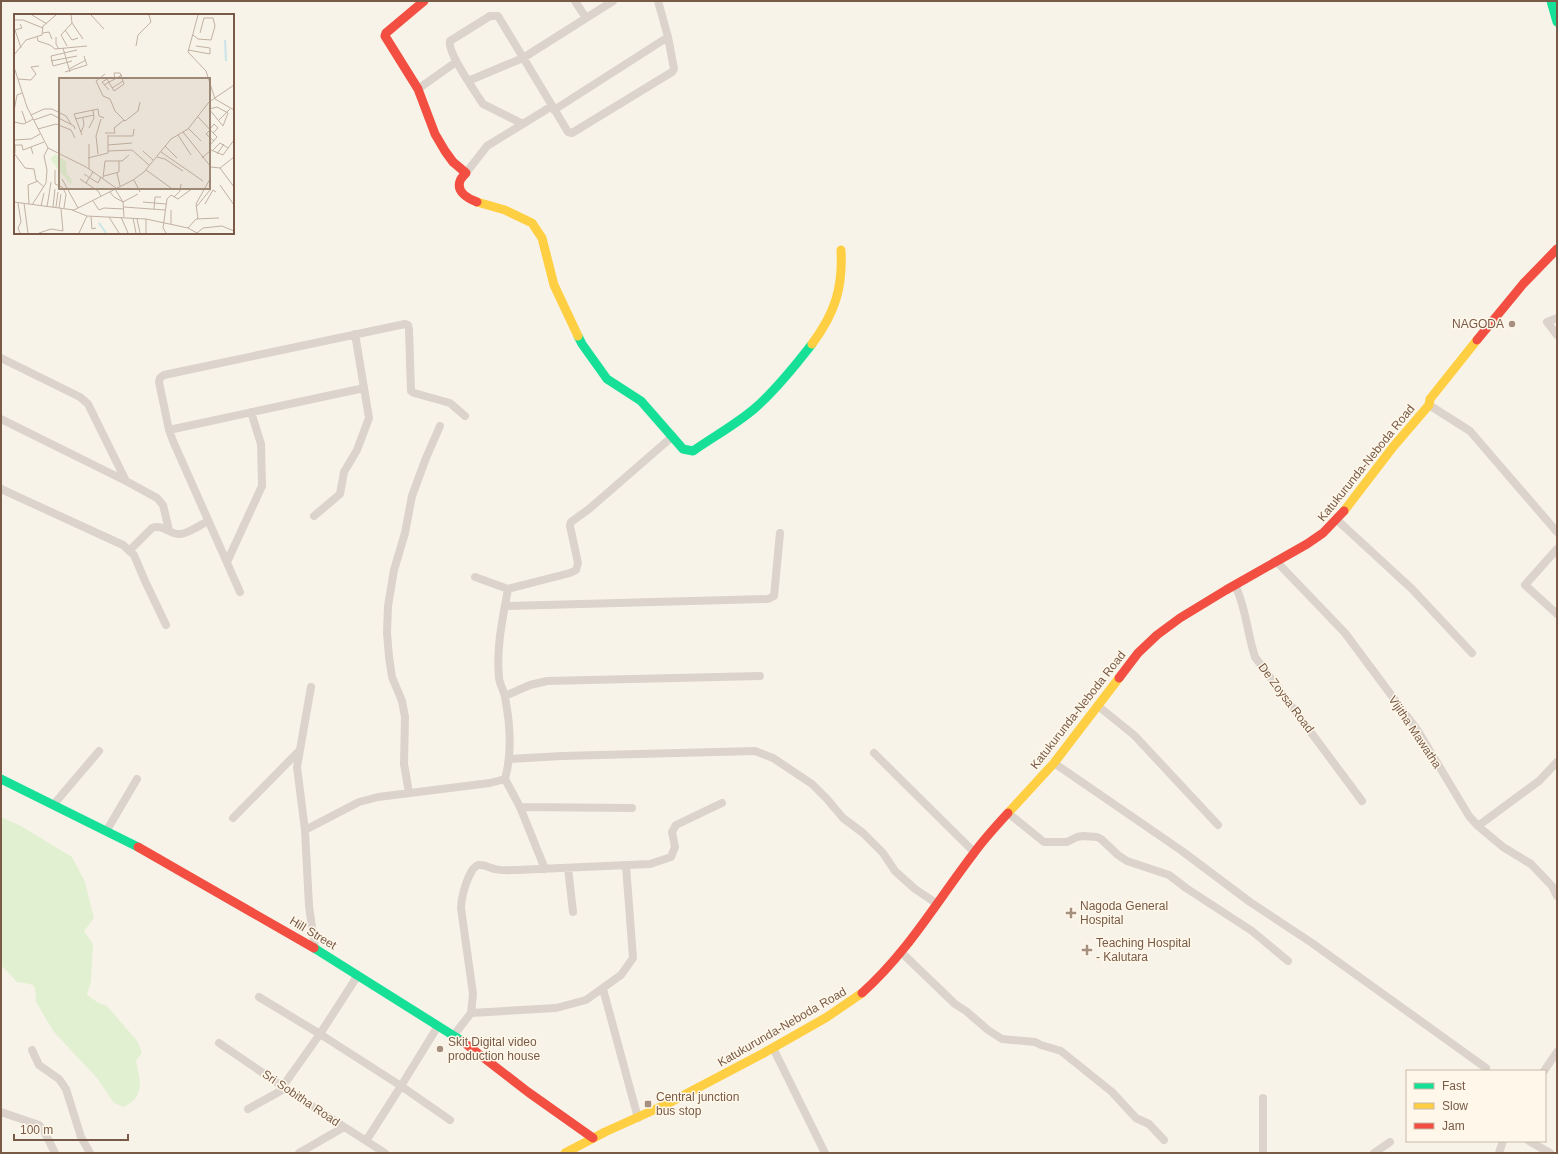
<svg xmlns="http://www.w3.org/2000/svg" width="1558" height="1154" font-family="Arial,sans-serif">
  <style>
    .green { fill: #e2f0d2 }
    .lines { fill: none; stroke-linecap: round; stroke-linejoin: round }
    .street { stroke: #dbd3cc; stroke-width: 8 }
    .fast { stroke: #16e098; stroke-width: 9 }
    .slow { stroke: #ffcf43; stroke-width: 9 }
    .jam { stroke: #f24e42; stroke-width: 9 }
    .poi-dot { fill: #a5907f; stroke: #fff8ea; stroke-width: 1.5 }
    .labels { text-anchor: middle; stroke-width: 3; stroke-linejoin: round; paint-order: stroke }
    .poi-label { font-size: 12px; fill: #785a46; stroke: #fff8ea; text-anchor: start }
    .street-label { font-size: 12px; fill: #785a46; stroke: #fff8ea }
    .inset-river { fill: none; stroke: #c9e5e9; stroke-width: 2 }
    .inset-road { fill: none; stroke: #c1b1a2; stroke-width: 1 }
    .view { fill: #9e8876; fill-opacity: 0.15; stroke: #9e8876; stroke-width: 2 }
    .inset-edge { fill: none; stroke: #785a46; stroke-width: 2 }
  </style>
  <rect width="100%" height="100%" fill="#f8f3e8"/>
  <!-- green -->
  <path class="green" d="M1,817L21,826L72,857L85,882L94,918L84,931L93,944L91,981L87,995L97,1002L107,1006L138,1042L142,1053L136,1061C140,1081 146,1095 124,1107L114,1103L97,1078L54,1032L36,1002L35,987L30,984L17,982L1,965Z"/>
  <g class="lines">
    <!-- street -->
    <path class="street" d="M575,1L586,18
      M468,81L523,58L613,1
      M418,89L456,62
      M554,110L668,37
      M523,124L483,104L481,101C474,90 447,52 450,41L490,16H498L568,132L572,133L672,72L674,69L668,37L658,1
      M466,173L487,146L552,106
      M1557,318L1547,322L1557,335
      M1,358L80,397L88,404L126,481
      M1429,405L1470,431L1557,532
      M1,419L126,481L157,498L163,505L169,530
      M169,430L364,388
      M1,489L123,545L134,555L145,581L166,625
      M314,516L340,494L344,472L357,450L369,418L355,334
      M1336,519L1412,589L1472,653
      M1557,549L1525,585L1557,614
      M129,551L152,528C163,524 169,534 179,534C186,535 202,524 208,521
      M1276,561L1345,633L1418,731L1469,816L1478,826L1503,847L1531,864L1552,886L1557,896
      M227,562L262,486L261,444L251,412
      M475,577L508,589L570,573L576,570L578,563L570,526L571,522L589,509L673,436
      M1235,585C1246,607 1247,633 1255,657L1362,801
      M240,592L173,441L169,430L159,382L160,378L164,375L405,324L408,325L409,329L411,391L414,393L450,403L465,416
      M505,606L768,599L774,596L780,533
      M311,687L297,767L305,830L309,906L315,948
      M505,696L530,685L547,681L760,676
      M1098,706L1134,735L1218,825
      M874,753L974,852
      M509,759L562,756L755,751L773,758L812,784L827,799L843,818L863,833L883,853L895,871L915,889L936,903
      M1054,763L1182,851L1250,902L1312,943L1486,1068
      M505,779L520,807L545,869
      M409,793L404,764L405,717L402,701L392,677L389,657L387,633L388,606L394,570L405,533L412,496L426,458L440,426
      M54,804L99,751
      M520,807L632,808
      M1008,813L1044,842H1067L1077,837L1083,836L1097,837L1101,839L1118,855L1127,861L1169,875L1186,888L1252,931L1288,961
      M233,818L299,751
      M1478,826L1539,781L1557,762
      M107,830L137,779
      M305,830L359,802L378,797L490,783L505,779C512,754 510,723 505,697C504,690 499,684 499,677C496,647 503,617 508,589
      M568,868L573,912
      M901,952L955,1004L966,1011L988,1030L1002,1039L1035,1042L1041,1045L1061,1051L1112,1092L1136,1118L1149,1124L1164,1140
      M603,989L638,1118
      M259,997L320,1034L401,1086L438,1026
      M471,1013L556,1008L586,1000L621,975L633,958L626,866
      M454,1035L471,1013L473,994L461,908C461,899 469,864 480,865C485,865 490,868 495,869C502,871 510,870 517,870L650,864L671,857L675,847L672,832L676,825L722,803
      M219,1043L301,1099L385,1153
      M773,1048L825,1153
      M32,1050L39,1065L59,1079L66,1089L81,1137L90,1153
      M1544,1071L1557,1052
      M283,1086L320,1034L358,975
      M1263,1098V1153
      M248,1109L286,1088
      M1,1112L39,1125L43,1129L55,1153
      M366,1141L401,1086L450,1120
      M1529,1141L1550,1153
      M299,1153L344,1127
      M1374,1153L1390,1142
      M1499,1153L1503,1141"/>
    <!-- fast -->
    <path class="fast" d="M1551,1L1557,22
      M578,336L582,344L607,379L641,401L683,449L693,451C713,437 735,425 754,409C776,390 795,366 812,344
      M1,779L138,847
      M314,948L462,1041"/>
    <!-- slow -->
    <path class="slow" d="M477,202L505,210L532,223L542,238L554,285L578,336
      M812,344C835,313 843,288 841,250
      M1344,511L1393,447L1429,405L1430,399L1477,340
      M1008,813L1054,763L1119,678
      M565,1153L605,1132L667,1104L762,1054L827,1017L862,993"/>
    <!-- jam -->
    <path class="jam" d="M424,1L386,33L385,36L418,89L435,134L445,151L453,162L466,173C464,175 461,178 460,181C456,192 469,199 477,202
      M1477,340L1523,284L1557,249
      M1119,678L1138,653L1157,635L1180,618L1226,590L1307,544L1323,533L1344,511
      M138,847L314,948
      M862,993C908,952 937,901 974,853C984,839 996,826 1008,813
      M462,1041L528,1092L593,1138"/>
  </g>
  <!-- markers -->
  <g class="poi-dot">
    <circle cx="1512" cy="324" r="4"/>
    <path d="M1069 907h4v4h4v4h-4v4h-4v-4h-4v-4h4z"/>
    <path d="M1085 944h4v4h4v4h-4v4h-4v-4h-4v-4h4z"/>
    <circle cx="440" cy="1049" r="4"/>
    <rect x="644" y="1100" width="8" height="8" rx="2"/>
  </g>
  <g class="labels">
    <!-- poi labels -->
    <g class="poi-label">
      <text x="1504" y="328" text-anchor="end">NAGODA</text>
      <text x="1080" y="910">Nagoda General<tspan x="1080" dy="14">Hospital</tspan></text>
      <text x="1096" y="947">Teaching Hospital<tspan x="1096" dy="14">- Kalutara</tspan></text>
      <text x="448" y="1046">Skit Digital video<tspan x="448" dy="14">production house</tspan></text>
      <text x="656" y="1101">Central junction<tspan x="656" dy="14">bus stop</tspan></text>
    </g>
    <!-- street labels -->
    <g class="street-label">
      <text transform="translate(1366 463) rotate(-51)" y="4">Katukurunda-Neboda Road</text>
      <text transform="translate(1286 698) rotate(53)" y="4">De Zoysa Road</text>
      <text transform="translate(1078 710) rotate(-52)" y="4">Katukurunda-Neboda Road</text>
      <text transform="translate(1415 732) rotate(56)" y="4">Vijitha Mawatha</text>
      <text transform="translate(313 933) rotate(31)" y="4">Hill Street</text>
      <text transform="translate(782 1027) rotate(-30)" y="4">Katukurunda-Neboda Road</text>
      <text transform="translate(301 1098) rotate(34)" y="4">Sri Sobitha Road</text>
    </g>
  </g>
  <!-- overview -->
  <g transform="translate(14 14)">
    <rect width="220" height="220" fill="#f8f3e8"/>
    <path d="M41,140L52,147L53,160L58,166L57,171L36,145Z" fill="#e2f0d2"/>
    <path class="inset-river" d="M211,26L212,47M85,209L92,219"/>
    <path class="inset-road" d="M18,1L33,10M57,1L58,9L69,25M77,1L90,15M184,1L174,38L192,57L201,85L220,96M0,6H9L29,14M6,10L8,14L1,16L7,34M51,16L58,26L64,24M29,19L35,18L38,25M179,21L184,25L197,26L201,12L199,4H190L186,19M23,23L24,27L36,31L41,35L73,32M42,23V30L45,35M53,32L47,21L58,9M122,32L124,21L137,8L135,1M49,34L56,58M174,36L196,40V34L182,32M0,41L12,26L28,21L29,12L42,1M37,47L63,42M58,47L39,52L37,42L63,36M0,53L13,93L34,134L72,153L102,174M55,55L72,46M51,58L73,51L70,42M91,60L82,67L89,82L96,85L101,97L111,107L124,97L126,88M4,65L17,66L22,60L17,53L25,52M90,71L108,61M98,74L109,67M95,76L88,68L93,65L100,77L110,70L106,59H100L101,65M203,93L214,99L209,112L195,95ZM0,97L3,81L8,79M8,97L12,109M17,101L30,95H38L52,102L57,110M184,103L203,123L196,131M61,105L80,101M20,106L37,100L60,112L61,115M204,107L216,95M0,108L10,110L19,105M75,114L80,104L79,96M174,114L187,127M24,115L42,110L57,116L61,124M196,115L200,110L204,114L199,119M196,116L192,120L200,127M67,118L70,111L69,104M169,118L197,153L206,154L220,173M91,119H101L100,114L110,106M68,121L60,100L84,95L85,102L90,104M164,121L177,141M94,122H119L120,115M0,126L17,125L26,120M75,130V155M94,131L118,129M151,132L163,144M94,137L118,136L135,151M129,137L139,146M198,137L206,129L214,134M147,138L189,167M0,139L11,154L20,155L22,166L30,173M1,139V131H8L9,136L17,133M19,140L17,133L30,128M84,140L82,122L87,105M203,140L210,130M143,143L151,145L169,157M74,144L94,139V121M188,144L197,136L209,141L220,126M206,154L220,143M41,156V170L48,173L52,180L50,194M132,156L157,174M103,159L106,172M70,160L84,169L87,163M90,162L105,158V147M89,164L91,147H108L115,141M48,165L64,194M66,165L84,177L87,182M120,166L126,178M72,169L79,158M206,171L220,191M96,178L100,183L109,188L101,175M160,183L166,177L167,170M79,187L85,196L90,194L110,195M0,188L60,196L119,166L130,158L157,125L174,115L195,88L220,71M129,188L152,190M4,189L7,208L4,214L6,219M10,189L14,219M15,190L14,171L24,167M191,190L199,176L202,178M18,191L32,169L33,156L30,142L34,134M27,192L30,179M183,192L196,176M33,193L37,168M39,193L41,175M42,193L44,178M110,193L151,196M45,194L47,180M140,195L141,183H147M58,196L73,202L132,205L174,214L183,219L189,214L208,212L220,217M77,202L78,215L82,214M95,203L105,219M107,203L114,219M110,203L109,188L124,180M119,204L122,219M123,205L126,219M132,205V219M184,205L182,190L196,165M157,210V196M174,214L182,205L205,204M25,219L37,215L49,217L47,195M65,219L73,202M152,219L149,214L153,185L157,181L164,185L179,174"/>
    <path class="view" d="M45,64H196V175H45Z"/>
    <rect width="220" height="220" class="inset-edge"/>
  </g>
  <!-- border -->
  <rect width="1558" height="1154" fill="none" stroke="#785a46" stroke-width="4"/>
  <!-- legend -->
  <rect x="1406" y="1070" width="140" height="72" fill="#fff8ea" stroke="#c9b9a8"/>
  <rect x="1414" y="1083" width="20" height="6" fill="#16e098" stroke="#c9b9a8"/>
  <text x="1442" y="1090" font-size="12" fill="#785a46">Fast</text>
  <rect x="1414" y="1103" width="20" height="6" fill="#ffcf43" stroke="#c9b9a8"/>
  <text x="1442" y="1110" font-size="12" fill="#785a46">Slow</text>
  <rect x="1414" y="1123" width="20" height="6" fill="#f24e42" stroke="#c9b9a8"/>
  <text x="1442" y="1130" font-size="12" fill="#785a46">Jam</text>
  <!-- scale -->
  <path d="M14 1134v6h114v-6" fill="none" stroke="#785a46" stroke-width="2"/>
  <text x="20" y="1134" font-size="12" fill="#785a46" stroke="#fff8ea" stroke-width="3" paint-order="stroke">100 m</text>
</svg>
